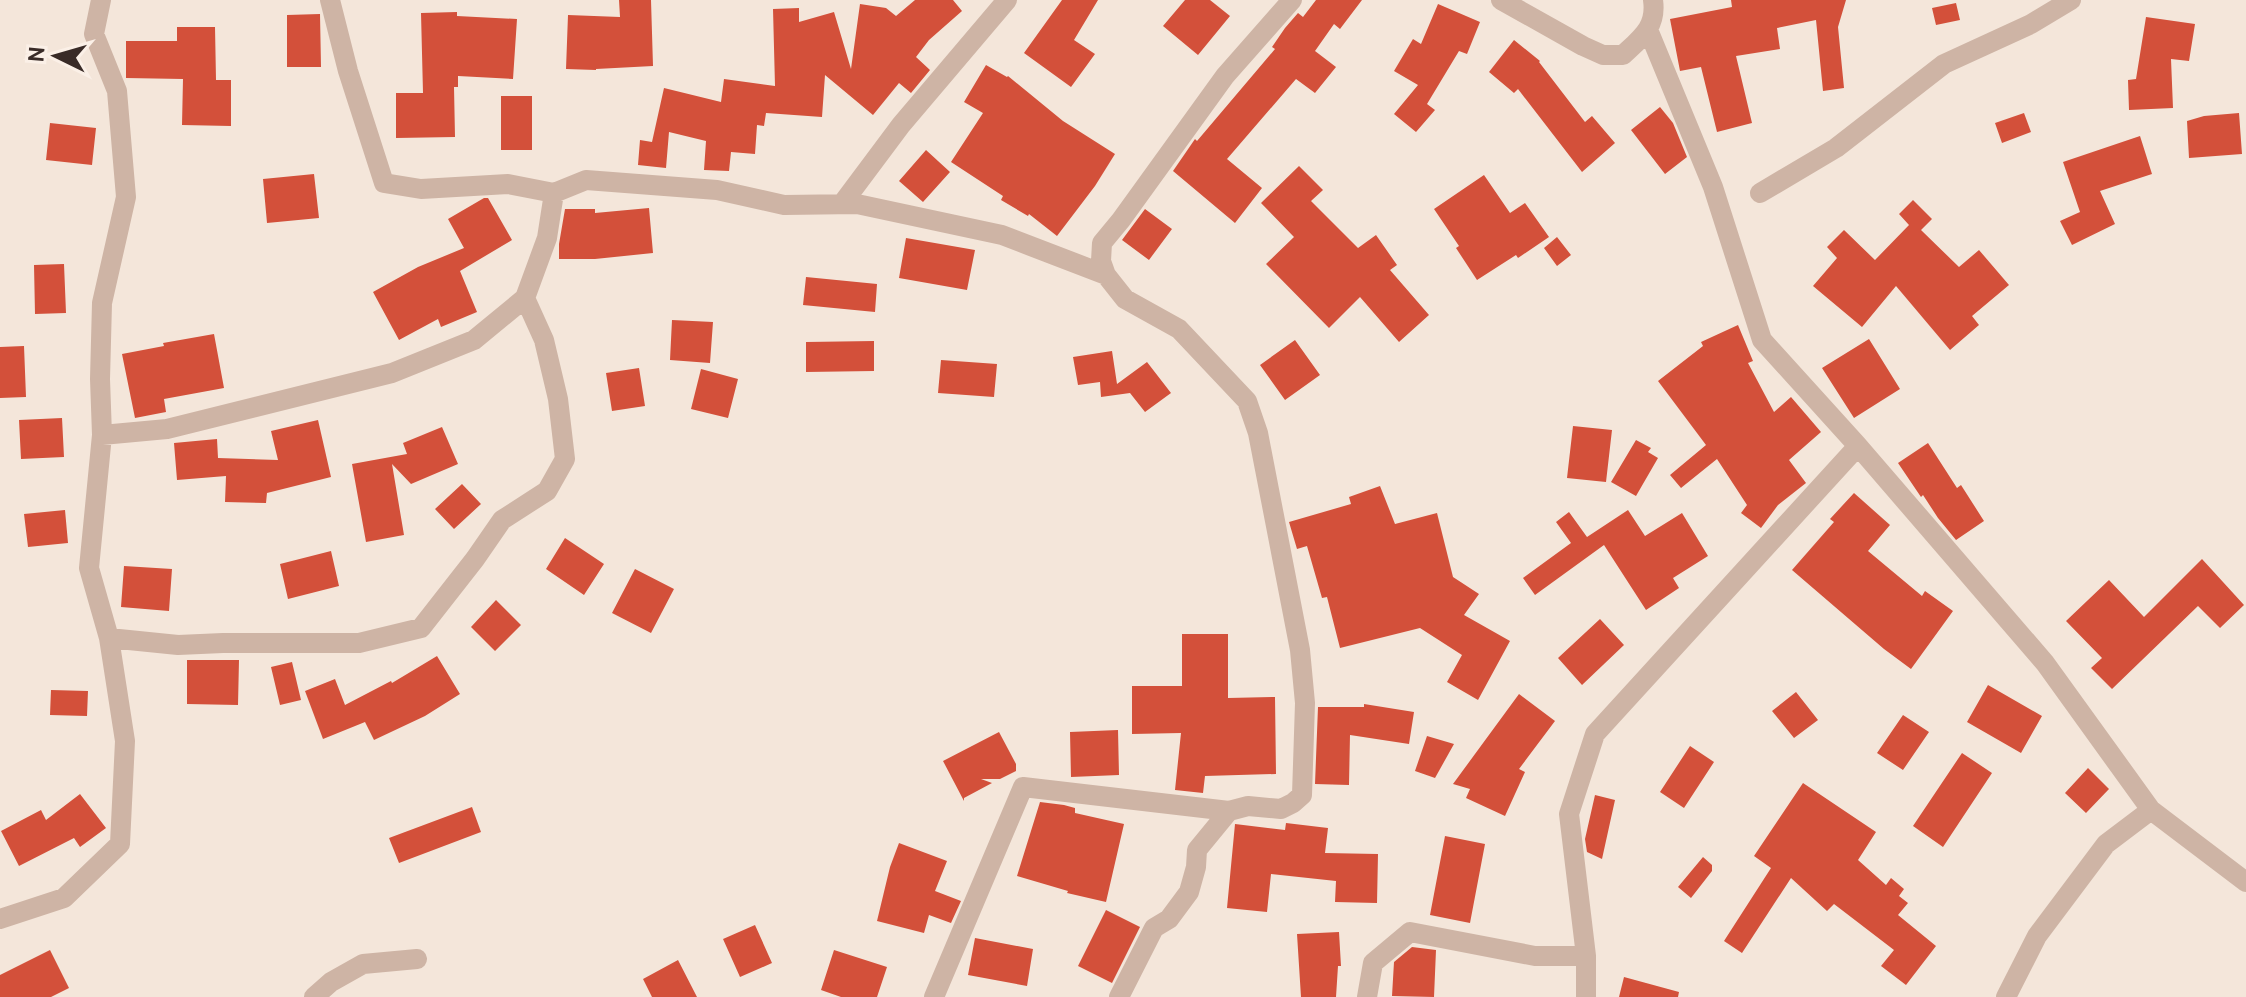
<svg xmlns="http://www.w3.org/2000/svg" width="2246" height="997" font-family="Cabin,sans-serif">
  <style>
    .building { fill: #d3503a }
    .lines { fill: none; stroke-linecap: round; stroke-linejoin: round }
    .street { stroke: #ceb4a5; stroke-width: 20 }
  </style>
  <rect width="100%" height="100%" fill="#f4e6da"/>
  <!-- building -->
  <path class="building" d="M619,0H651L653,66L596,69V70L566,69L568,15L620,17Z
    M915,0H953L962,11L929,40L916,57L930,70L911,93L899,83L873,115L825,75L822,117L766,113L764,126L757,125L755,154L731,152L729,171L704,170L706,141L669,132L666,168L638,165L640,140L652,142L664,88L721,102L724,79L775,86L773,9L799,8V22L834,12L851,69L860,4L886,8L896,16Z
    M1062,0H1098L1074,40L1095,54L1071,87L1024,53Z
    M1185,0H1210L1230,16L1198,55L1163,26Z
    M1316,0H1362L1340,29L1334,24L1315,51L1336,67L1315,93L1296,79L1227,159L1262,188L1235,223L1173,171L1195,139L1197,141L1275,49L1272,47L1285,28L1298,13L1303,17Z
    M1731,0H1846L1838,27L1844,88L1823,91L1816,20L1777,28L1780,49L1736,56L1752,123L1717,132L1701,67L1680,71L1670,19L1732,7Z
    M1956,3L1960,20L1936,25L1932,8Z
    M1438,4L1480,22L1467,54L1459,51L1427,104L1435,110L1416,132L1394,114L1418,85L1394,71L1413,39L1421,44Z
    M457,12V16L517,19L513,79L458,76V87H454L455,137L396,138V93H423L421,13Z
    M320,14L321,67H287V15Z
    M2146,17L2195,24L2189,61L2171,59L2173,108L2129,110L2128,80L2136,79Z
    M177,27H215L216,80H231V126L182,125L183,79L126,78V41H177Z
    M1514,40L1540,61L1539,62L1585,122L1592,116L1615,143L1582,172L1518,89L1514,93L1489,72Z
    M986,65L1007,77L1008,76L1063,121L1115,154L1095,186L1057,236L1029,214L1028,216L1001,200L1003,196L951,162L983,113L964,102Z
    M501,96H532V150H501Z
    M1660,107L1673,123L1687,157L1665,174L1631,130Z
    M2024,113L2031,132L2002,143L1995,123Z
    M2239,113L2242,154L2189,158L2187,121L2204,116Z
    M50,123L96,128L92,165L46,160Z
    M2140,136L2152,174L2100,191L2115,224L2072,245L2060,221L2080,212L2063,162Z
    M926,150L950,172L923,202L899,181Z
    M1299,166L1323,190L1311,201L1358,248L1376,235L1397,265L1390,270L1429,315L1399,342L1360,297L1329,328L1266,264L1294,237L1261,203Z
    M314,174L319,218L267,223L263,179Z
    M1484,175L1510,213L1525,203L1549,237L1518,258L1516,255L1477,280L1456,248L1459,246L1434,209Z
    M484,198H488L512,240L460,271L477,312L441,327L438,319L399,340L373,292L418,267L464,248L448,219Z
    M1913,200L1932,219L1921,230L1959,267L1979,250L2009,285L1972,316L1979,325L1950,350L1896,286L1862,327L1813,286L1837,258L1827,247L1844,230L1875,260L1909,225L1899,214Z
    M649,208L653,253L595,259H559V244L565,209H595V213Z
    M1145,209L1172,229L1149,260L1122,240Z
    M1557,237L1571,255L1557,266L1544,248Z
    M906,238L975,250L967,290L899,278Z
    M64,264L66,313L35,314L34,265Z
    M806,277L877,284L875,312L803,305Z
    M672,320L713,322L710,363L670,360Z
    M1738,325L1753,361L1748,363L1774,412L1791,397L1821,432L1789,460L1806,483L1778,505L1761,528L1741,513L1747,505L1717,459L1681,488L1670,475L1706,445L1658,381L1703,346L1701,342Z
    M214,334L224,388L164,399L166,412L135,418L122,354L164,346L163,343Z
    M1869,339L1900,389L1854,418L1822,368Z
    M1295,340L1320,375L1285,400L1260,365Z
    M874,341V371L806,372V342Z
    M24,346L26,397L0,398V347Z
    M1112,351L1117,384L1147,362L1171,393L1145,412L1130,393L1101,397L1100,382L1078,385L1073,357Z
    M941,360L997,364L994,397L938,393Z
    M639,368L645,406L612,411L606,373Z
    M701,369L738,379L728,418L691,409Z
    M62,418L64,457L21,459L19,420Z
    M318,420L331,477L267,493L266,503L225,502L226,476L177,480L174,443L217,439L218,458L278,460L271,431Z
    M1573,426L1612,430L1606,482L1567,478Z
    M442,427L458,464L411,484L392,464L404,535L366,542L352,464L407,454L403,443Z
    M1636,440L1651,448L1648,452L1658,458L1636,496L1611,482Z
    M1928,443L1957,488L1961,485L1984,521L1956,540L1938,518L1923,495L1921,497L1898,463Z
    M462,484L481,504L454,529L435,509Z
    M1380,486L1395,524L1437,513L1453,577L1479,594L1464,615L1510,641L1478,700L1447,682L1462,655L1420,628L1340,648L1327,597L1322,598L1307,546L1297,549L1289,522L1351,504L1349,497Z
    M1854,493L1890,525L1868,551L1922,596L1925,591L1953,611L1911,669L1884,649L1792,570L1834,522L1830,519Z
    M65,510L68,543L28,547L24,514Z
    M1628,510L1645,536L1682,513L1708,556L1673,578L1679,588L1646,610L1604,545L1535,595L1523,578L1571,543L1556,522L1569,512L1587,537Z
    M565,538L604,564L584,595L546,569Z
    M331,551L339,586L288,599L280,564Z
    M2202,559L2244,605L2220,628L2198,606L2112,689L2091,668L2102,658L2066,621L2109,580L2144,617Z
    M124,566L172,569L169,611L121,607Z
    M635,569L674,589L651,633L612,613Z
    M496,600L521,625L495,651L471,627Z
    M1600,619L1624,645L1582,685L1558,658Z
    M1182,634H1228V698L1275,697L1276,774L1205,776L1203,793L1175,790L1181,733L1132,734V686H1182Z
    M437,656L460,694L425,716L374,740L365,722L323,739L305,691L335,679L345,705L391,681L392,683Z
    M187,660H239L238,705L187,704Z
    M292,662L301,700L280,705L271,667Z
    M1988,685L2042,716L2021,753L1967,722Z
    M51,690L88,691L87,716L50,715Z
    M1796,692L1818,720L1794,738L1772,711Z
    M1519,694L1555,721L1519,769L1525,772L1505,816L1466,798L1470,789L1453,784Z
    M1364,704L1414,712L1409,744L1350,735L1349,785L1315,784L1318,707H1364Z
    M1903,715L1929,732L1903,770L1877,753Z
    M1118,730L1119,775L1071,777L1070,732Z
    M999,732L1016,764V771L1000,779H981L992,783L964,798V801L943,761Z
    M1427,736L1454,744L1435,778L1415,771Z
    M1690,746L1714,762L1684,808L1660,792Z
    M1962,753L1992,773L1943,847L1913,826Z
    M2088,768L2109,789L2086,813L2065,793Z
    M1803,783L1876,832L1858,860L1886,885L1891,878L1904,889L1899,896L1908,903L1898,915L1936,946L1906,985L1881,966L1894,950L1834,904L1827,911L1791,878L1742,953L1724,941L1771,868L1754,856Z
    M80,794L106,828L80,847L74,838L19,866L1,831L41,810L46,820Z
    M1595,795L1615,800L1602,859L1587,852L1585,839Z
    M1040,802L1064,805L1075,808V813L1124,824L1106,902L1067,893L1068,891L1017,876Z
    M472,807L481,832L399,863L389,838Z
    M1286,823L1328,828L1325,853L1378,854L1377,903L1335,902L1336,881L1271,874L1267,912L1227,908L1235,824L1285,830Z
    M1445,836L1485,844L1470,923L1430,915Z
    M899,843L947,861L935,891L961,901L951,923L929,915L924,933L877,921L890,867Z
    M1703,857L1712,865V871L1691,898L1678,887Z
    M1106,910L1140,927L1112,983L1078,966Z
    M755,925L772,963L740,977L723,939Z
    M1339,932L1341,966H1338L1336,997H1301L1297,934Z
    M975,938L1033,949L1027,986L968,975Z
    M1412,947L1436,950L1434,997L1392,996L1394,962Z
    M50,950L69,988L51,997H0V975Z
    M834,950L887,967L877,997H841L821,990Z
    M678,960L697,997H652L643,979Z
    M1624,977L1679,992L1678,997H1619Z"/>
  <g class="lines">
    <!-- street -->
    <path class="street" d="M101,0L94,34L117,91L126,197L102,303L100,379L102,435L167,429L392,373L474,340L525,298L547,238L554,193L586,180L717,190L784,205L857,204L1002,235L1106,275
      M330,0L348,71L384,183L421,189L508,184L554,193
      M1501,0L1583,46L1603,55H1623C1641,38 1657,27 1653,0
      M1649,32L1713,187L1762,340L1858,446L2045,663L2151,810L2246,882
      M1760,193L1836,148L1944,64L2031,24L2071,0
      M842,204L901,125L1007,0
      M109,638L178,645L223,643H359L421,628L475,559L502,520L547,491L565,459L558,399L544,340L525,298
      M0,919L64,898L120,844L125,741L109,638L89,568L102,435
      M314,997L331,982L363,964L417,959
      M934,997L1023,787L1229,811
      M1119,997L1154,928L1169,919L1189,892L1196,867L1197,850L1229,811L1248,806L1281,809L1293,803L1302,795L1305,703L1300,650L1258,433L1247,401L1179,329L1125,299L1106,275L1101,261L1102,243L1121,220L1225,76L1292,0
      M1367,997L1373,963L1410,932L1535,956H1586
      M1586,997V956L1569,814L1595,734L1858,446
      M2006,997L2037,936L2106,844L2151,810"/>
  </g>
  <!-- north arrow -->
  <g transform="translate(56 56) rotate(275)" stroke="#fbf0e7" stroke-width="6" paint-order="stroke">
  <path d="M0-6L14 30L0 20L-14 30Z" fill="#392b27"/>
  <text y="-12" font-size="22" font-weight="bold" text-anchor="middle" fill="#392b27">N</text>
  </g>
</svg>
